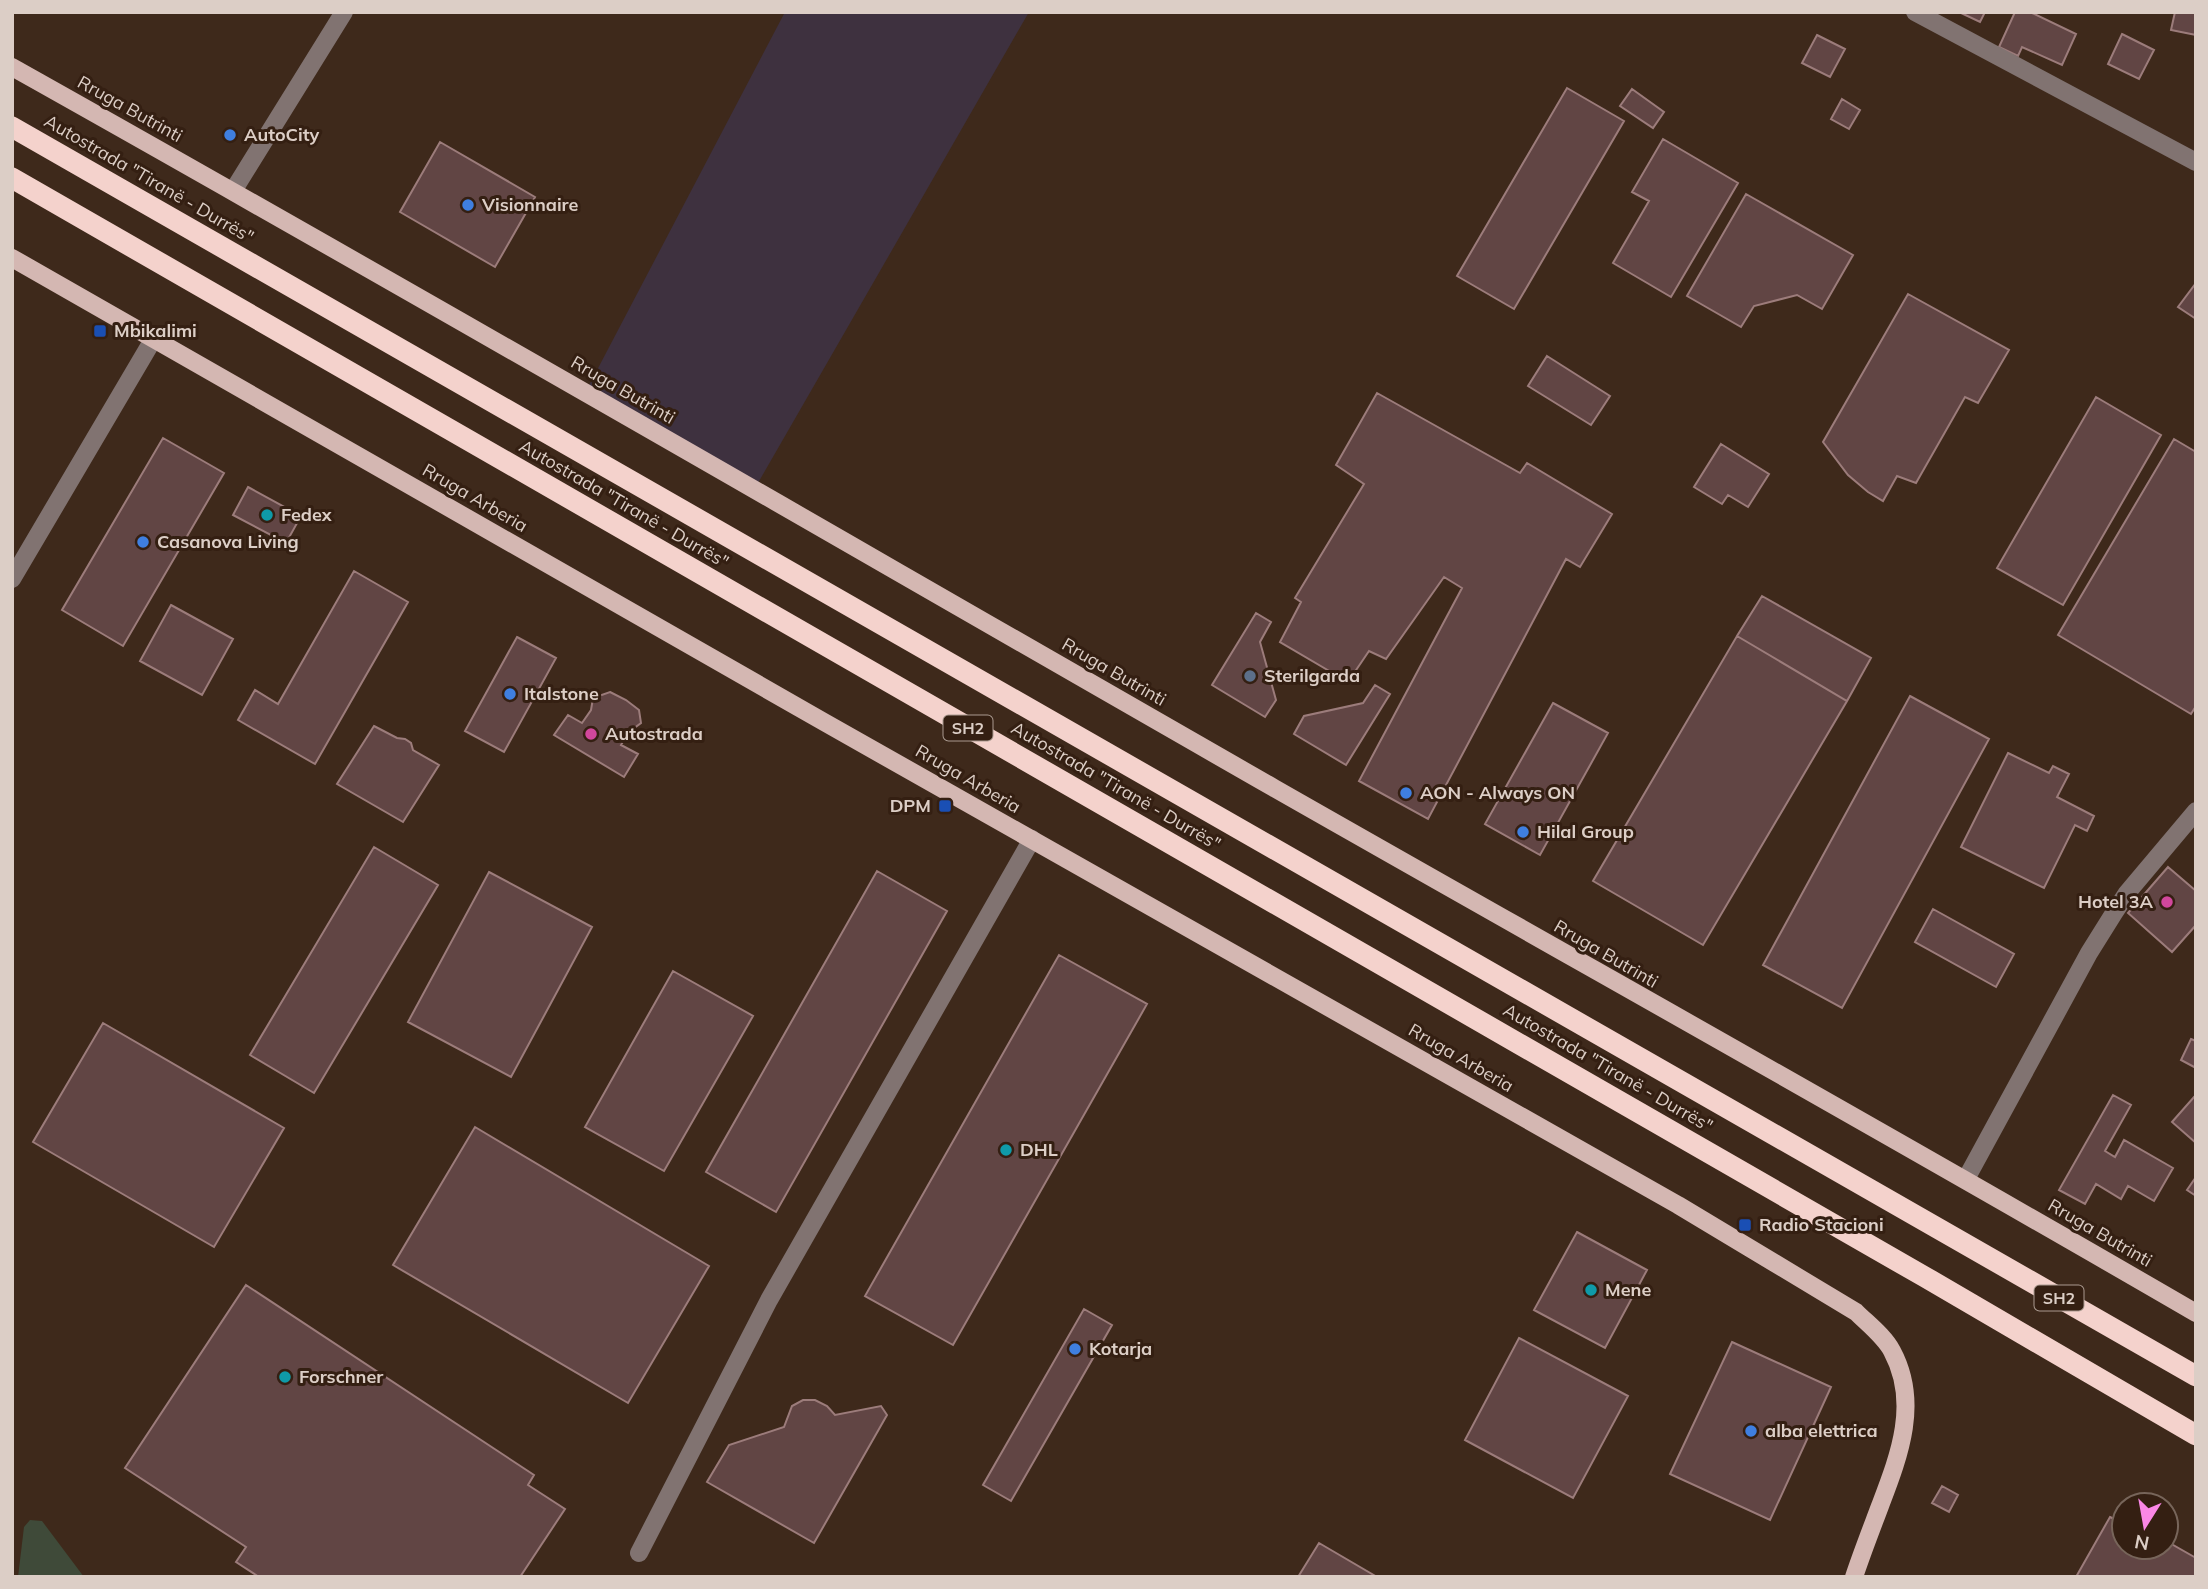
<svg xmlns="http://www.w3.org/2000/svg" width="2208" height="1589" font-family="Mulish,sans-serif">
  <style>
    .industrial { fill: #3e313f }
    .green { fill: #3f4a39 }
    .building { fill: #614544; stroke: #9c7c7b; stroke-width: 2 }
    .lines { fill: none; stroke-linecap: round; stroke-linejoin: round }
    .minor { stroke: #817371; stroke-width: 18 }
    .major { stroke: #d4b7b2; stroke-width: 18 }
    .highway { stroke: #f4d2cc; stroke-width: 21 }
    .shop-dot { fill: #3f7fe0; stroke: #341f12; stroke-width: 2.5 }
    .transit-dot { fill: #1a4fb4; stroke: #341f12; stroke-width: 2.5 }
    .culture-dot { fill: #0f9aa8; stroke: #341f12; stroke-width: 2.5 }
    .service-dot { fill: #5c6f8a; stroke: #341f12; stroke-width: 2.5 }
    .hotel-dot { fill: #d1479c; stroke: #341f12; stroke-width: 2.5 }
    .labels { text-anchor: middle; stroke-width: 6; stroke-linejoin: round; paint-order: stroke }
    .shield { fill: #341f12; stroke: #aa9a90; stroke-width: 2 }
    .shield-label { font-size: 16px; font-weight: bold; fill: #dccec6 }
    .street-label { font-size: 18px; fill: #dccec6; stroke: #341f12 }
    .poi-label { font-size: 18px; font-weight: bold; fill: #dccec6; stroke: #341f12; text-anchor: start }
  </style>
  <rect width="100%" height="100%" fill="#3e291b"/>
  <!-- industrial -->
  <path class="industrial" d="M785,12H1029L754,490L585,393Z"/>
  <!-- green -->
  <path class="green" d="M30,1520L42,1521L84,1577H18L24,1527Z"/>
  <!-- building -->
  <path class="building" d="M1959,12H1985L1980,22Z
    M2015,12H2030L2076,34L2062,65L2022,47L2018,56L1999,47Z
    M2175,12H2196V35L2171,30Z
    M2122,34L2154,50L2139,79L2108,64Z
    M1817,35L1845,49L1830,77L1802,63Z
    M1567,88L1624,121L1514,309L1457,276Z
    M1632,89L1664,112L1653,128L1620,106Z
    M1842,99L1860,110L1849,129L1831,119Z
    M1663,139L1738,183L1671,297L1613,263L1649,201L1632,192Z
    M440,142L535,197L495,267L400,212Z
    M1746,194L1853,255L1822,309L1797,295L1754,306L1741,327L1687,296Z
    M2196,283V319L2178,307Z
    M1908,294L2009,350L1978,403L1965,397L1916,483L1897,476L1883,501L1868,492L1848,475L1823,442Z
    M1547,356L1610,396L1591,425L1528,386Z
    M1377,393L1520,473L1527,463L1612,514L1580,567L1566,559L1428,819L1359,781L1462,588L1444,577L1386,659L1369,651L1348,682L1280,642L1301,602L1295,598L1364,484L1336,465Z
    M2096,397L2161,435L2063,605L1997,568Z
    M163,438L224,473L123,646L62,610Z
    M2174,439L2196,452V706L2191,714L2058,635Z
    M1721,444L1769,474L1748,507L1728,495L1722,504L1694,487Z
    M248,487L301,516L286,543L233,515Z
    M354,571L408,602L315,764L238,720L255,690L278,704Z
    M1762,596L1871,658L1847,701L1737,636Z
    M171,605L233,639L202,695L140,661Z
    M1256,613L1271,622L1260,642L1276,700L1265,717L1212,685Z
    M1737,636L1847,701L1703,945L1593,881Z
    M517,637L556,658L504,752L465,731Z
    M1375,685L1390,694L1346,765L1294,734L1304,716L1363,703Z
    M610,692L626,700L639,710L641,723L629,732L621,745L638,754L624,777L554,735L568,715L582,723L591,710L593,698Z
    M1910,696L1989,739L1842,1008L1763,965Z
    M1553,703L1608,733L1540,855L1485,824Z
    M374,726L397,738L405,739L411,743L413,750L439,765L403,822L337,784Z
    M2008,753L2049,773L2053,766L2069,774L2057,797L2094,816L2087,831L2075,825L2044,888L1961,847Z
    M374,847L438,885L314,1093L250,1055Z
    M2168,867L2196,891V925L2172,952L2128,913Z
    M877,871L947,911L776,1212L706,1172Z
    M489,872L592,927L511,1077L408,1022Z
    M1933,909L2014,954L1996,987L1915,942Z
    M1059,955L1147,1004L953,1345L865,1296Z
    M673,971L753,1016L664,1171L585,1127Z
    M103,1023L284,1128L214,1247L33,1142Z
    M2191,1039L2196,1041V1068L2181,1060Z
    M2113,1095L2131,1105L2105,1151L2115,1157L2124,1140L2173,1168L2154,1201L2128,1186L2121,1199L2096,1184L2085,1204L2059,1190Z
    M2194,1097L2196,1098V1143L2172,1122Z
    M475,1127L709,1266L628,1403L393,1265Z
    M2196,1177V1196L2187,1190Z
    M1577,1232L1647,1270L1605,1348L1534,1310Z
    M246,1285L534,1475L528,1485L565,1509L520,1577H259L236,1562L246,1547L125,1468Z
    M1084,1309L1112,1325L1011,1501L983,1485Z
    M1519,1338L1628,1396L1573,1498L1465,1440Z
    M1732,1342L1831,1387L1770,1520L1670,1474Z
    M803,1400H815L827,1406L835,1415L881,1406L887,1415L814,1543L707,1482L729,1445L784,1427L792,1406Z
    M1942,1486L1958,1495L1949,1512L1932,1503Z
    M2110,1517L2124,1524V1547H2166V1541L2196,1558V1577H2076Z
    M1319,1543L1377,1577H1298Z"/>
  <g class="lines">
    <!-- minor -->
    <path class="minor" d="M1915,12L2196,162
      M233,191L344,12
      M12,579L154,338
      M1966,1179L2089,953L2114,913L2127,893L2196,811
      M639,1553L769,1300L1032,839"/>
    <!-- major -->
    <path class="major" d="M12,67C435,304 853,547 1274,788C1581,963 1890,1135 2196,1313
      M12,258L824,722L1678,1205L1856,1312C1868,1324 1884,1336 1892,1351C1920,1403 1899,1456 1880,1506C1871,1530 1862,1553 1854,1577"/>
    <!-- highway -->
    <path class="highway" d="M12,127L2196,1376
      M12,178L1925,1277L2196,1435"/>
  </g>
  <!-- markers -->
  <g class="shop-dot">
    <circle cx="230" cy="135" r="7"/>
    <circle cx="468" cy="205" r="7"/>
    <circle cx="143" cy="542" r="7"/>
    <circle cx="510" cy="694" r="7"/>
    <circle cx="1406" cy="793" r="7"/>
    <circle cx="1523" cy="832" r="7"/>
    <circle cx="1075" cy="1349" r="7"/>
    <circle cx="1751" cy="1431" r="7"/>
  </g>
  <g class="transit-dot">
    <rect x="93" y="324" width="14" height="14" rx="3.5"/>
    <rect x="938" y="799" width="14" height="14" rx="3.5"/>
    <rect x="1738" y="1218" width="14" height="14" rx="3.5"/>
  </g>
  <g class="culture-dot">
    <circle cx="267" cy="515" r="7"/>
    <circle cx="1006" cy="1150" r="7"/>
    <circle cx="1591" cy="1290" r="7"/>
    <circle cx="285" cy="1377" r="7"/>
  </g>
  <circle class="service-dot" cx="1250" cy="676" r="7"/>
  <g class="hotel-dot">
    <circle cx="591" cy="734" r="7"/>
    <circle cx="2167" cy="902" r="7"/>
  </g>
  <g class="labels">
    <!-- shield labels -->
    <g class="shield">
      <rect x="943.5" y="715.5" width="49" height="25" rx="5"/>
      <rect x="2034.5" y="1285.5" width="49" height="25" rx="5"/>
    </g>
    <g class="shield-label">
      <text x="968" y="734">SH2</text>
      <text x="2059" y="1304">SH2</text>
    </g>
    <!-- street labels -->
    <g class="street-label">
      <text transform="translate(130 109) rotate(29)" y="6">Rruga Butrinti</text>
      <text transform="translate(149 179) rotate(30)" y="6">Autostrada "Tiranë - Durrës"</text>
      <text transform="translate(623 390) rotate(30)" y="6">Rruga Butrinti</text>
      <text transform="translate(475 498) rotate(30)" y="6">Rruga Arberia</text>
      <text transform="translate(624 504) rotate(30)" y="6">Autostrada "Tiranë - Durrës"</text>
      <text transform="translate(1114 672) rotate(30)" y="6">Rruga Butrinti</text>
      <text transform="translate(968 779) rotate(30)" y="6">Rruga Arberia</text>
      <text transform="translate(1116 786) rotate(30)" y="6">Autostrada "Tiranë - Durrës"</text>
      <text transform="translate(1606 954) rotate(30)" y="6">Rruga Butrinti</text>
      <text transform="translate(1461 1058) rotate(30)" y="6">Rruga Arberia</text>
      <text transform="translate(1608 1068) rotate(30)" y="6">Autostrada "Tiranë - Durrës"</text>
      <text transform="translate(2100 1233) rotate(30)" y="6">Rruga Butrinti</text>
    </g>
    <!-- poi labels -->
    <g class="poi-label">
      <text x="244" y="141">AutoCity</text>
      <text x="482" y="211">Visionnaire</text>
      <text x="114" y="337">Mbikalimi</text>
      <text x="281" y="521">Fedex</text>
      <text x="157" y="548">Casanova Living</text>
      <text x="1264" y="682">Sterilgarda</text>
      <text x="524" y="700">Italstone</text>
      <text x="605" y="740">Autostrada</text>
      <text x="1420" y="799">AON - Always ON</text>
      <text x="931" y="812" text-anchor="end">DPM</text>
      <text x="1537" y="838">Hilal Group</text>
      <text x="2153" y="908" text-anchor="end">Hotel 3A</text>
      <text x="1020" y="1156">DHL</text>
      <text x="1759" y="1231">Radio Stacioni</text>
      <text x="1605" y="1296">Mene</text>
      <text x="1089" y="1355">Kotarja</text>
      <text x="299" y="1383">Forschner</text>
      <text x="1765" y="1437">alba elettrica</text>
    </g>
  </g>
  <!-- border -->
  <rect width="2208" height="1589" fill="none" stroke="#dccec6" stroke-width="28"/>
  <!-- north arrow -->
  <g transform="translate(2145 1526) rotate(191)"><circle r="33" fill="#341f12" stroke="#77655a" stroke-width="2"/>
  <path d="M0-5L12 26L0 18L-12 26Z" fill="#fa87e6"/>
  <text y="-10" font-size="19" font-weight="bold" text-anchor="middle" fill="#dccec6">N</text>
  </g>
</svg>
